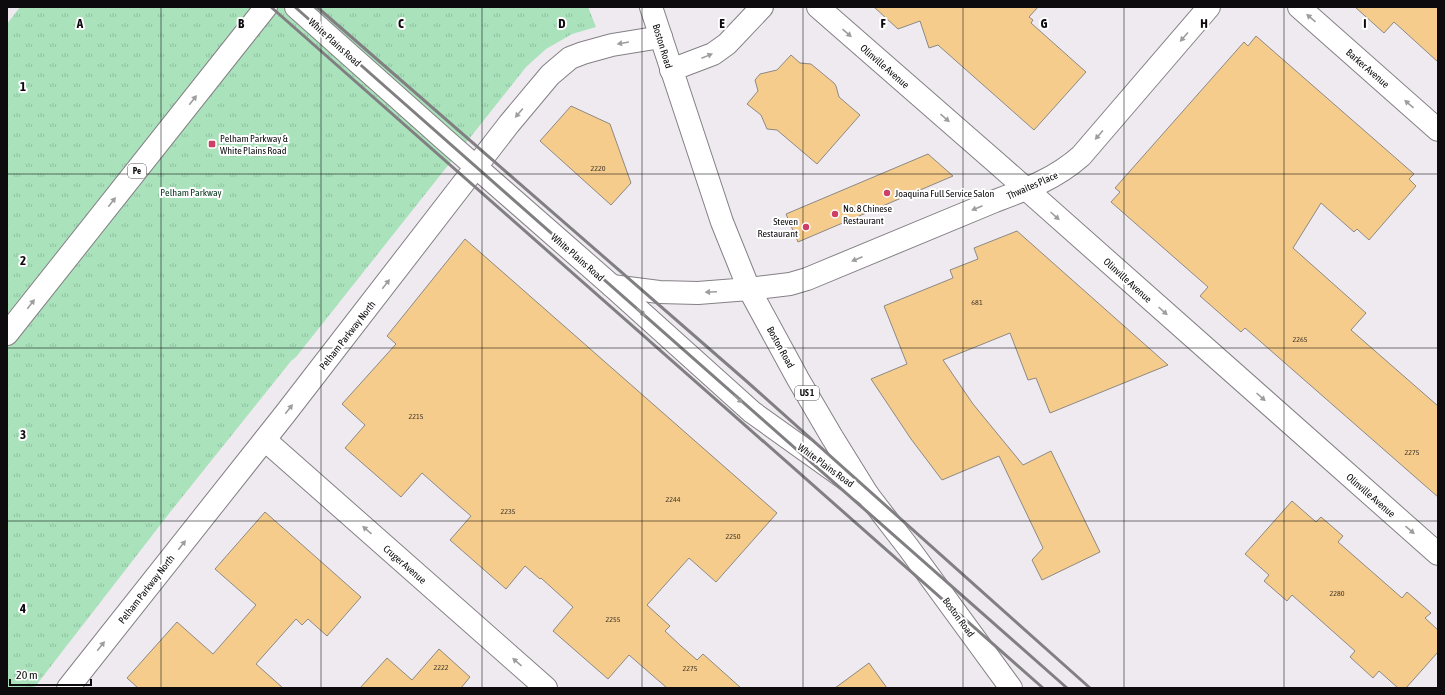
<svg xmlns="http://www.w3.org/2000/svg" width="1445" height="695" font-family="'Asap Condensed',sans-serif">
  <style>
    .grass { fill: url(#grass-tufts) }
    .building { fill: #f5cc8c; stroke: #8d8983 }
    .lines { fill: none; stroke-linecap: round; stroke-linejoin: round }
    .street-casing { stroke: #848085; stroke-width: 24 }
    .secondary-casing { stroke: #848085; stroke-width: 24 }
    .primary-casing { stroke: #848085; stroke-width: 24 }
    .street { stroke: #fff; stroke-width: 22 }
    .secondary { stroke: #fff; stroke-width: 22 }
    .primary { stroke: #fff; stroke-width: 22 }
    .rail { stroke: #827f83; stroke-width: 3 }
    .oneway { fill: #9e9d9e }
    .grid { fill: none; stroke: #0d0b0d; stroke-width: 1; stroke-opacity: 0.55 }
    .poi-dot { fill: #ce3f65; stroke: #fff; stroke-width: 1.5 }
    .labels { text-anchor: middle; stroke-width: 4; stroke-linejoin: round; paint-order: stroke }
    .number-label { font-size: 8px; fill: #473b2d }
    .shield { fill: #fff; stroke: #565456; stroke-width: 1 }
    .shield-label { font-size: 9px; font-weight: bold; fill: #0d0b0d }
    .street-label { font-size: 10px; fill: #0d0b0d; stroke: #fff }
    .poi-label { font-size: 10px; fill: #0d0b0d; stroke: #fff; text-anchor: start }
    .park-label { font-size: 10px; fill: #003519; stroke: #fff }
    .grid-label { font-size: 13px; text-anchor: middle; font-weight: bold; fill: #0d0b0d; stroke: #fff; stroke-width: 4; stroke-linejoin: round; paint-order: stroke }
  </style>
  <defs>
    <pattern id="grass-tufts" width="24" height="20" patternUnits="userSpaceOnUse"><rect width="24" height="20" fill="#a9e2bb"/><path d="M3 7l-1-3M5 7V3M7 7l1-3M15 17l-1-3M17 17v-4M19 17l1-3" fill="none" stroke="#90c1a0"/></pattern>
  </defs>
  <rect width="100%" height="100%" fill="#eeeaf0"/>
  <!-- grass -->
  <path class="grass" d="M20,7H588L596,27L572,34L546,49L526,67L296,357L291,361L171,511L34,688H7V24Z"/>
  <!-- building -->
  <path class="building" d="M874,7H1038L1029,17L1033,20L1031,23L1086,72L1034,130L938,45L929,48L920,21L898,29Z
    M1355,7H1438V62L1394,22L1384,33Z
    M1256,36L1414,174L1409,179L1416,186L1369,240L1357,229L1354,232L1321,203L1293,248L1366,313L1351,330L1438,406V497L1245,328L1241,332L1200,296L1208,287L1111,202L1120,192L1115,188L1244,42L1248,46Z
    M791,55L800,63L811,64L834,83L836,86L839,97L860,115L817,164L777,130L767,129L761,115L747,104L758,91L755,80L760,74L777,70Z
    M571,106L610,124L631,183L611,205L540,141Z
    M928,154L953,176L798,242L786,214Z
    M1017,231L1168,365L1050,413L1036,378L1028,380L1010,333L943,360L973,404L1023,465L1051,451L1100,552L1042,580L1032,560L1043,548L999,456L942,480L911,439L871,379L907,364L884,306L953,278L950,270L978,259L974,248Z
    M465,239L777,513L716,582L689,558L647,605L670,626L665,631L681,646L697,660L703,654L741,688H667L629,655L608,679L553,631L573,607L541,578L540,579L525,566L506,589L450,540L471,516L449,497L422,473L401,497L345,448L365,425L342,404L396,344L387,336Z
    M1292,501L1316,522L1321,517L1343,536L1338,542L1402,598L1407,592L1431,613L1425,618L1438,630V652L1406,688H1398L1379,671L1373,678L1350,657L1355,651L1292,595L1287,601L1264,581L1269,575L1245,554Z
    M265,512L361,597L327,636L308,619L302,625L296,619L256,664L283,688H138L127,678L177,622L213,654L256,605L215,569Z
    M439,649L470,677L461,688H360L387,658L412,680Z
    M869,663L887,688H835Z"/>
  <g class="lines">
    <!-- street casing -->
    <g class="street-casing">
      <path id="street" d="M818,7L999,165L1438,554
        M1299,7L1438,130
        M671,70L713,54L727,44L762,7
        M749,289L790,284L807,279L995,201C1027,189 1055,179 1081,156L1209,7
        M265,440L546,688"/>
    </g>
    <!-- secondary casing -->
    <g class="secondary-casing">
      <path id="secondary" d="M296,7L444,139L612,286L752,412L868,495
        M68,688L285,414L509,124L550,75L570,58L583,53L612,45L661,37"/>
    </g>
    <!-- primary casing -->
    <g class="primary-casing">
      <path id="primary" d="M651,7L722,222L749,289L798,379L832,437L868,495L908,547L1011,688
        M612,286L659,292L698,293L749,289
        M7,334L266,7"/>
    </g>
    <!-- street -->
    <use href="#street" class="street"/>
    <!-- secondary -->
    <use href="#secondary" class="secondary"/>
    <!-- primary -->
    <use href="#primary" class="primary"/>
    <!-- rail -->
    <path class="rail" d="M271,7L1043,688
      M295,7L1067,688
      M317,7L744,379L1090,688"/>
  </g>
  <!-- one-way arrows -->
  <defs><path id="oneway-solid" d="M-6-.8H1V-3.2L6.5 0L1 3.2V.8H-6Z"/></defs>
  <g class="oneway">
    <use href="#oneway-solid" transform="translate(1311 18) rotate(-139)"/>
    <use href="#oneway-solid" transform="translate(847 33) rotate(41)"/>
    <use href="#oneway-solid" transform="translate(1184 37) rotate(131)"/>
    <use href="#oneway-solid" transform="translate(623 43) rotate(170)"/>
    <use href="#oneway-solid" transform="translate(707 56) rotate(-22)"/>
    <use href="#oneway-solid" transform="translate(193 100) rotate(-52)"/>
    <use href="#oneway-solid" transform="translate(1409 104) rotate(-139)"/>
    <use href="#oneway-solid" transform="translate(519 113) rotate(130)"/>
    <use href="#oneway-solid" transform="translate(945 118) rotate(41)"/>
    <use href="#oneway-solid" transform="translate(1099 135) rotate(131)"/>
    <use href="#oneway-solid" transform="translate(112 202) rotate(-52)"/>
    <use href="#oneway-solid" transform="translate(977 208) rotate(157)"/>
    <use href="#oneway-solid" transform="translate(1055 216) rotate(42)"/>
    <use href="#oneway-solid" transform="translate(857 259) rotate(157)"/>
    <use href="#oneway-solid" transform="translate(386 284) rotate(-52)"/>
    <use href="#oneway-solid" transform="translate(711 292) rotate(177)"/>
    <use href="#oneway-solid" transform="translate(31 304) rotate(-52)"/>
    <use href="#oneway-solid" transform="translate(1163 311) rotate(42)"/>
    <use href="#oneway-solid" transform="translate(641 312) rotate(42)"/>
    <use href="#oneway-solid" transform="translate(1261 397) rotate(42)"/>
    <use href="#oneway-solid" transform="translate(738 399) rotate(42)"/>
    <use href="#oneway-solid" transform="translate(289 409) rotate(-52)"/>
    <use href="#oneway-solid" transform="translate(367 530) rotate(-139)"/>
    <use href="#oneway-solid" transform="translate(1410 530) rotate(41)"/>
    <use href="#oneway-solid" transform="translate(182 545) rotate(-52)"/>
    <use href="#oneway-solid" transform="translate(101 646) rotate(-52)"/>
    <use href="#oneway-solid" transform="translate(517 662) rotate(-139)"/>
  </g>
  <!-- grid -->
  <path class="grid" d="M161,7V688M321,7V688M482,7V688M642,7V688M803,7V688M963,7V688M1124,7V688M1284,7V688M7,174H1438M7,348H1438M7,521H1438"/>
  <!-- markers -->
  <g class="poi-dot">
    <rect x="208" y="140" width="8" height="8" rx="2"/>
    <circle cx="887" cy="193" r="4"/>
    <circle cx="835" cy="214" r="4"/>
    <circle cx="806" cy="227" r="4"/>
  </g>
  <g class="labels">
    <!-- number labels -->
    <g class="number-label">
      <text x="598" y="171">2220</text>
      <text x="977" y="305">681</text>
      <text x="1300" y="342">2265</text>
      <text x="416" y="419">2215</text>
      <text x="1412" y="455">2275</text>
      <text x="673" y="502">2244</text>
      <text x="508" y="514">2235</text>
      <text x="733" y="539">2250</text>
      <text x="1337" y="596">2280</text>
      <text x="613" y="622">2255</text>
      <text x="441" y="670">2222</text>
      <text x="690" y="671">2275</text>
    </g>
    <!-- shield labels -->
    <g class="shield">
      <rect x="128" y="164" width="18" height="14" rx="3"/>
      <rect x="795" y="386" width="24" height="14" rx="3"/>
    </g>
    <g class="shield-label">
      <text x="137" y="174">Pe</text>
      <text x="807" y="396">US 1</text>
    </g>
    <!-- street labels -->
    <g class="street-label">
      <text transform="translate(335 42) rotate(42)" y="4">White Plains Road</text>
      <text transform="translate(663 46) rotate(73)" y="4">Boston Road</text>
      <text transform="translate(885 66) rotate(41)" y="4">Olinville Avenue</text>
      <text transform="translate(1368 68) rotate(41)" y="4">Barker Avenue</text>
      <text transform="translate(1032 185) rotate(-24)" y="4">Thwaites Place</text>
      <text transform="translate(578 257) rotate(41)" y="4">White Plains Road</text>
      <text transform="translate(1128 280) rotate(42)" y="4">Olinville Avenue</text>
      <text transform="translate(347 335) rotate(-52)" y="4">Pelham Parkway North</text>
      <text transform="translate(781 347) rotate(61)" y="4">Boston Road</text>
      <text transform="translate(826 465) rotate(36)" y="4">White Plains Road</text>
      <text transform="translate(1371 495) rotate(41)" y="4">Olinville Avenue</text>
      <text transform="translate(405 564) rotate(41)" y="4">Cruger Avenue</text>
      <text transform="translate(146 589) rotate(-52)" y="4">Pelham Parkway North</text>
      <text transform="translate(959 617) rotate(54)" y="4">Boston Road</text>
    </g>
    <!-- poi labels -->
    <g class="poi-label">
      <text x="220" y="142">Pelham Parkway &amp;<tspan x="220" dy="12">White Plains Road</tspan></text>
      <text x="895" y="197">Joaquina Full Service Salon</text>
      <text x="843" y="212">No. 8 Chinese<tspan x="843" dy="12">Restaurant</tspan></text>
      <text x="798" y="225" text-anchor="end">Steven<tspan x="798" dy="12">Restaurant</tspan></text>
    </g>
    <!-- park labels -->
    <g class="park-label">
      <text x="191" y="196">Pelham Parkway</text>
    </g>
  </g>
  <g class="grid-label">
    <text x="80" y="28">A</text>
    <text x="241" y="28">B</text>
    <text x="401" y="28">C</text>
    <text x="562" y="28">D</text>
    <text x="722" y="28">E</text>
    <text x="883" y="28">F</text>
    <text x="1044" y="28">G</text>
    <text x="1204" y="28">H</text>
    <text x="1365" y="28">I</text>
    <text x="23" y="91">1</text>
    <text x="23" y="265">2</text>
    <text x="23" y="439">3</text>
    <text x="23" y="613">4</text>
  </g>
  <!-- border -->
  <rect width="1445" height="695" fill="none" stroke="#0d0b0d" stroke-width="16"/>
  <!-- scale -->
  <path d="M10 679v6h81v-6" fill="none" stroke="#0d0b0d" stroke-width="2"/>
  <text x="16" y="679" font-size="12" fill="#0d0b0d" stroke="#ffffff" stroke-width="3" paint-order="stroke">20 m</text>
</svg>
